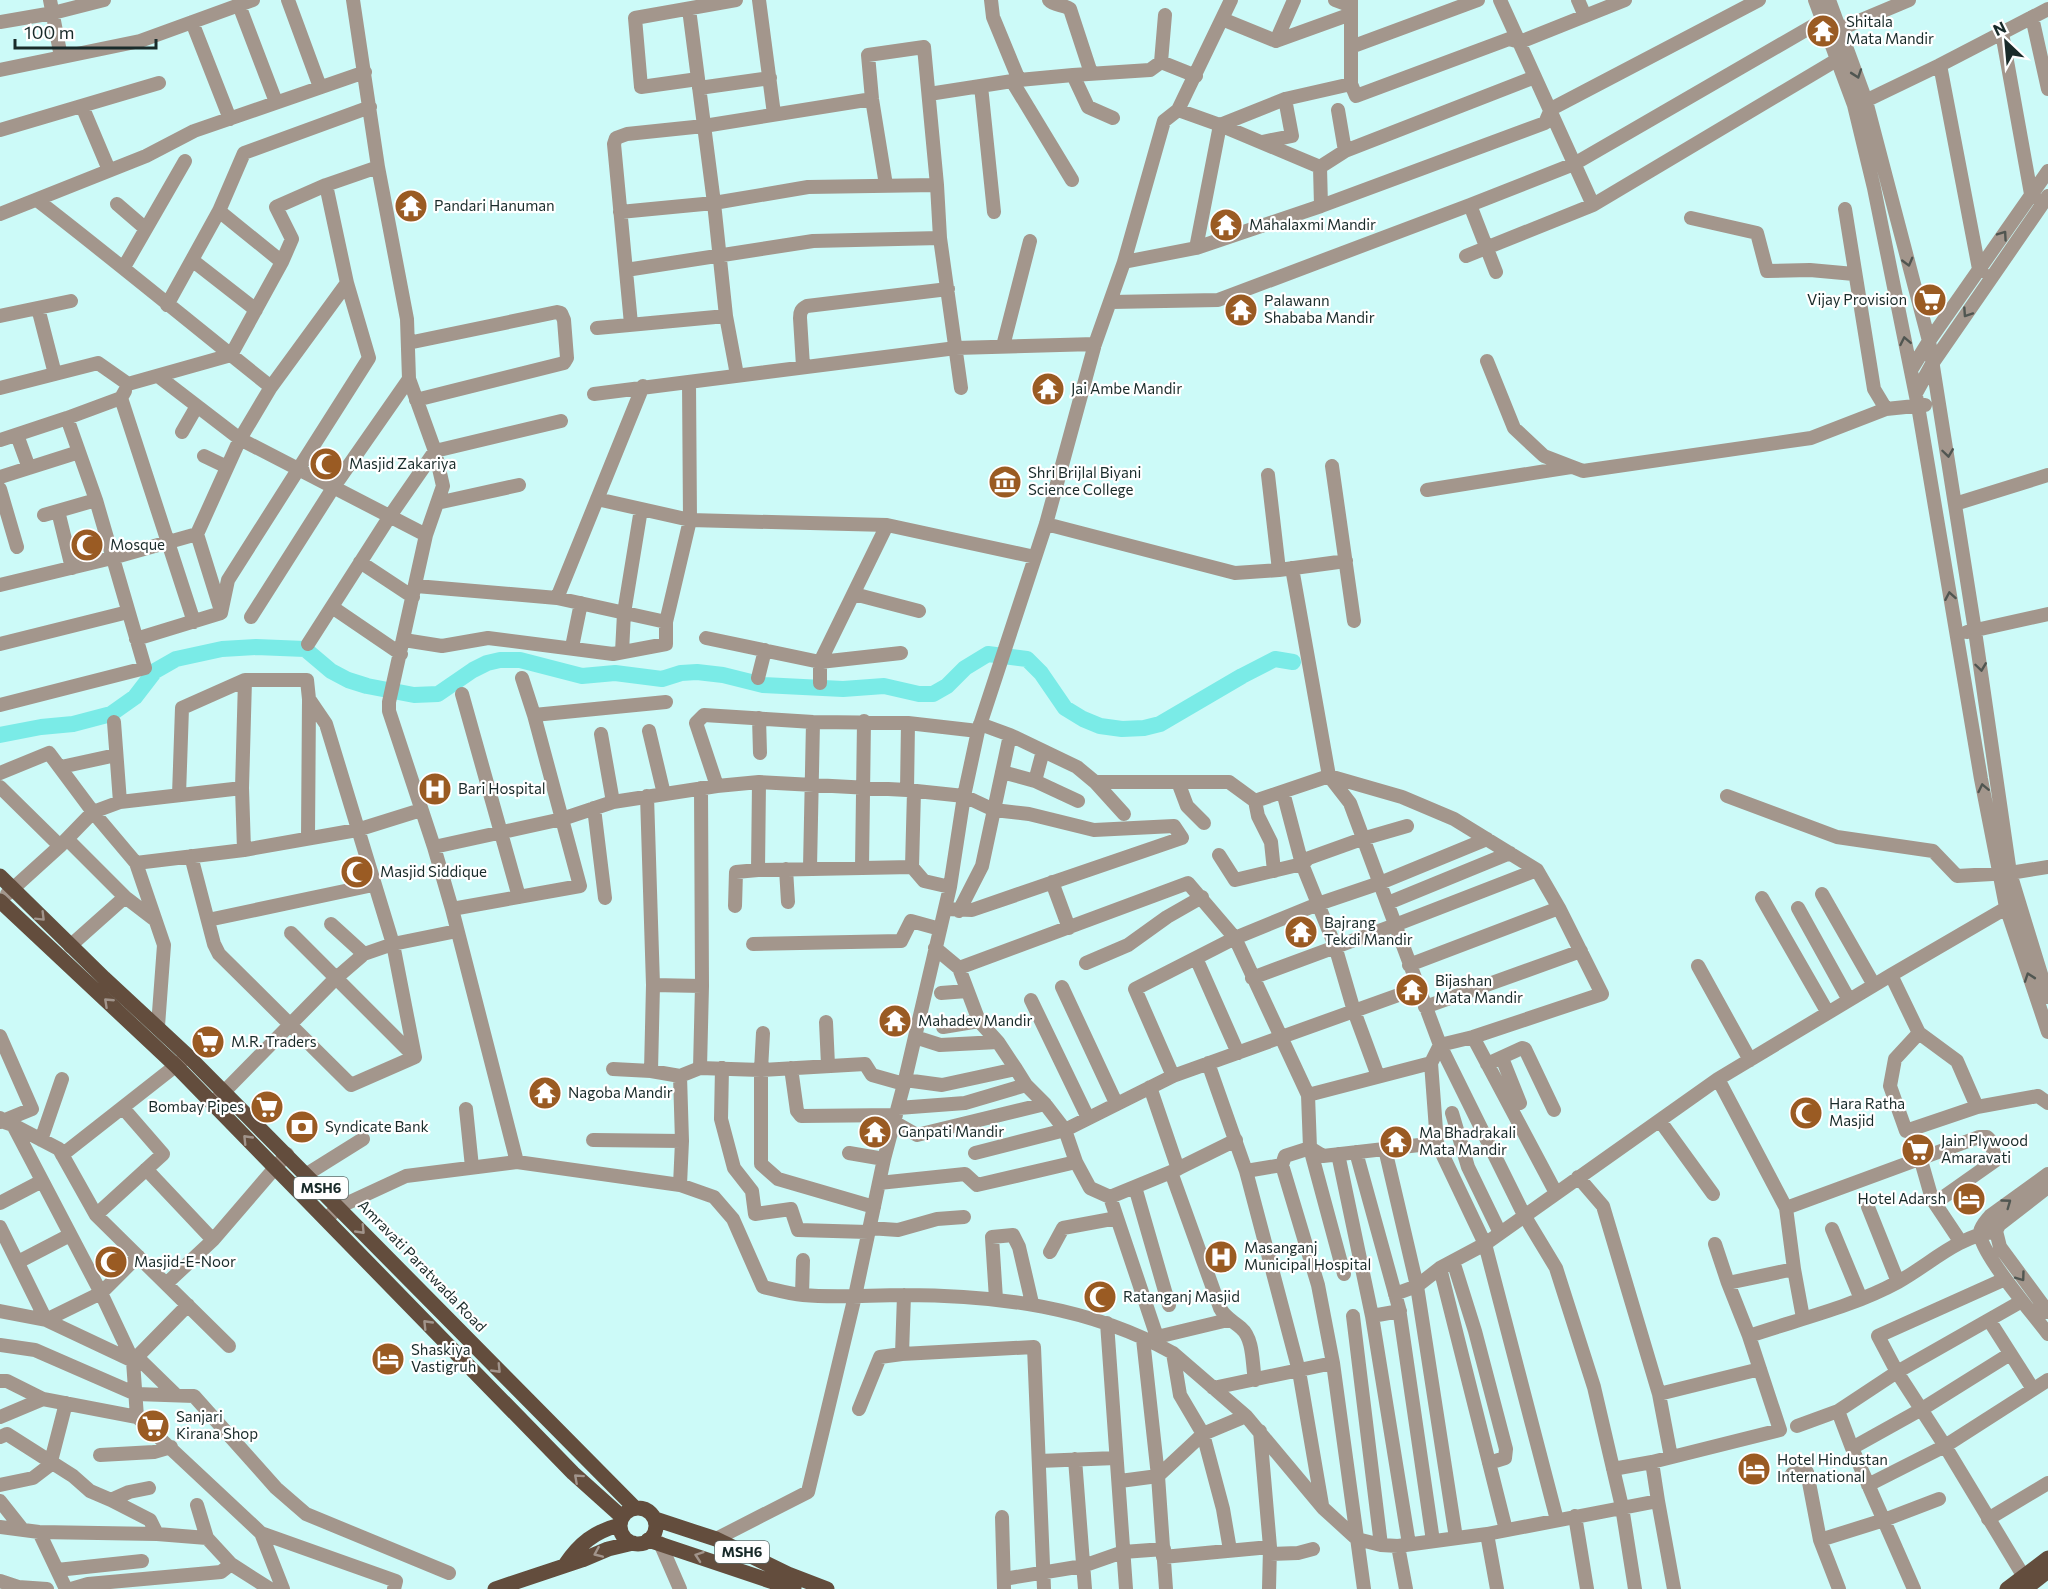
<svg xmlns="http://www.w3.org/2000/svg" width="2048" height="1589" font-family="Commissioner,sans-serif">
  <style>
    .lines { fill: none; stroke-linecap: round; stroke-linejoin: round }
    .river { stroke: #7aebe7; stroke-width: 16 }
    .minor { stroke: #a3968c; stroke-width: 14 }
    .major { stroke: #634d3d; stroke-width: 15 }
    .oneway { stroke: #505651 }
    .oneway2 { stroke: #a1948b }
    .labels { text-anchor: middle; stroke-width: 4.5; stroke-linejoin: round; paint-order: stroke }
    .shield { fill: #fff; stroke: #5e6b6a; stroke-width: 1.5 }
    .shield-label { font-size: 14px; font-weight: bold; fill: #192b2a }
    .poi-label { font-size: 15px; fill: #192b2a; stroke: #fff; text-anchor: start }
    .street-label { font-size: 15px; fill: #192b2a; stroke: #fff }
  </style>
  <rect width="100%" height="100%" fill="#ccfaf8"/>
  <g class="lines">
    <!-- river -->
    <path class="river" d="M0,735L41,727L73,724L111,714L135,697L155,671L176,659L222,649L256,647L305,649L331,671L348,680L367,686L414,695L438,694L473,670L487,663L500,660H520L582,676L615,673L662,679L681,673L697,672L723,675L763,685L843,689L884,686L919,694H933L947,686L965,668L988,654L1027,659L1041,673L1065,708L1083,719L1100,726L1122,729L1144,728L1160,724L1242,676L1275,659L1293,662"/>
    <!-- minor -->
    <path class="minor" d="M50,0L61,57
      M288,0L320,87
      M353,0L378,167L407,319L409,379L435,451L443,486L426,535L389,702V711L434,847L452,909L517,1162
      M759,0L774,114
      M991,0L993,17L1019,80
      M1049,0C1054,6 1063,4 1070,9L1091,73
      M1335,0L1351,6
      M1500,0L1593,205
      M1578,0L1585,16
      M1815,0L1854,105L1874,188L1918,406L1981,779L2006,907L2048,1032
      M1829,0L1866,101L1929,341L1975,631L2010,873L2048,997
      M239,5L276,102
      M689,9L714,203L726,316L737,375
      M1165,15L1161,62L1196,76
      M2032,17L2048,89
      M1222,19L1276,41L1294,0
      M0,22L53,13L104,0
      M192,22L230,119
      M1840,29L1909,0
      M2002,33L2031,194L2035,197
      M1276,41L1351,14
      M1351,47L1478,0
      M1940,65L1979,269L1982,271
      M0,70L140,41L253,0
      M1073,75L1088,107L1113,118
      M698,79L641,87L635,18L736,0
      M1012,81L1072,180
      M1351,84L1356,96L1509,39L1520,42L1625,0
      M981,86L994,212
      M699,88L770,78
      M929,94L1019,80L1073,75L1150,70L1161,62
      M1859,104L1940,65L2048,9
      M82,106L109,170
      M1178,110L1220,125L1320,167L1345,151L1535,77
      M1338,110L1345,151
      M0,130L159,83
      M1262,142L1292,136L1285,99
      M1320,167L1321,206
      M886,185L872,99L868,55L924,47L937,185L940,238L961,388
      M37,200C116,261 193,325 271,387
      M117,204L146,229
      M1470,205L1496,272
      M1845,209L1874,389L1886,409L1925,405
      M219,211L282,262
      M620,212L714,203L808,187L937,185
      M0,214L146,156L194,131L365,72
      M1691,218L1757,233L1767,271L1810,270L1854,274
      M1196,248L1220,125L1285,99L1351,84V0
      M1466,256L1593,205L1845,55
      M192,260L256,310
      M1124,262L1196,248L1321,206L1545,123L1551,109L1759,0
      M124,267L185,161
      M626,270L813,241L940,238
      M1111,302L1218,300L1470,205L1574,164L1830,16
      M167,305L219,211L244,153L370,107
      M38,308L55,374
      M0,316L71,301
      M631,324L614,144L616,138L627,134L704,126L872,99
      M597,328L726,316
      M408,343L557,312L561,313L564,320L567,358L564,363L416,400
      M1003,346L1030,241
      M1487,361L1514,428L1544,456L1583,471L1811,438L1886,409
      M803,366L800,318C800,312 801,309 807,306L948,289
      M1911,370L1929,341L2048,171
      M158,376L240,439L426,535
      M0,388L98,363L128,384L231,355L282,262L292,239L276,207L326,185L378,167
      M1916,393L1932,364L2048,196
      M594,394L956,348L1095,344
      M121,398L194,622
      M182,432L197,406
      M17,435L29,468
      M0,440L67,418L121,398L125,391
      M204,456L227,467
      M1332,466L1354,621
      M1268,475L1279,570
      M0,477L79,452
      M0,489L17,547
      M1427,490L1571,467
      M597,499L690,520L887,525L1035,557
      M437,503L519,485
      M1955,504L2048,475
      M58,511L72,568
      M44,515L96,500
      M1046,524L1235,573L1279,570L1346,561
      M197,534L221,611
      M360,562L413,597
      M1292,568L1329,776L1350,803L1440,1045L1524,1215L1556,1268L1594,1387L1622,1507L1635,1589
      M0,585L112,558L197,534L240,439L271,387L347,283
      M416,586L557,598L666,622
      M854,594L919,611
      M557,598L643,386
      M332,607L401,654
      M221,613L228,580L369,358L347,283L326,185
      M251,617L333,488L409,379
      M1967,632L2048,614
      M706,638L820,662L901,653
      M136,639L221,613
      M404,640L442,646L488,638L613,654L666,644V622L690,520L689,382
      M0,644L128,612
      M308,644L390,516L435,451L561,421
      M572,647L581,603
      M622,652L624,613L641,509
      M758,678L765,650
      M820,683V662L887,525
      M462,694L519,897
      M309,699L326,724L393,944L415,1057
      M0,705L145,668L96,500L67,418
      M534,715L666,702
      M759,718L760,753
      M114,722L120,802
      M980,724L1010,735L1077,767L1095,782H1229L1255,801L1329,776L1402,797L1454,819L1537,870L1559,908L1602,994L1473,1037L1440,1045L1431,1063L1437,1143L1485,1244L1557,1520
      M649,731L664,794
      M601,734L613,802
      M61,767L116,755
      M1002,772L1035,781L1078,801
      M0,773L49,753L93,812L136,863L164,945L158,1026
      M1035,781L1043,751
      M1095,782L1124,814
      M1178,782L1187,806L1204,823
      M717,786L696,723L704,715L813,722L908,723L978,731
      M0,787L60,846
      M907,790L908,723
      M1283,792L1302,864L1335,946L1354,1011L1378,1076
      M179,795L182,708L245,680H307L309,699L308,838
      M647,796L653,985L651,1071
      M1727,796L1837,837L1933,851L1957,876L2010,873L2048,867
      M1255,801L1258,816L1271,842L1274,871
      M594,808L605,898
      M67,839L125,897
      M434,847L562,819L613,802L717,786L759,782L907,790L964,796L994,810L1029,814L1094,830L1174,826L1182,838L972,910L945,909
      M244,850L242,788L245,680
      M1219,855L1235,880L1302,864L1309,858L1362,839L1407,826
      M191,856L214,944L219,954L351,1085L415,1057
      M136,863L244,850L357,830L421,810
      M862,867L864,721
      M912,867L914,791
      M810,868L813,722
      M786,869L788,902
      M758,870L759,782
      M1052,882L1069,928
      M7,894L60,846L93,812L120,802L242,788
      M1822,894L1874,985
      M1762,898L1828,1013
      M1388,903L1510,853
      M735,906L736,872L758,870L912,867L924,881L950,887
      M1798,908L1849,1000
      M452,909L580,886L534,715L522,678
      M959,911L982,866L1010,735
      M208,920L373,885
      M331,924L364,954
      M291,933L415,1057
      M753,944L901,941L911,921L940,929
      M70,946L125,897L155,920
      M935,948L959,968L979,1021L998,1042L1016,1069
      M1196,958L1238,1053
      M1086,963L1128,945L1167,917L1202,897
      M1409,965L1559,908
      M1698,966L1750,1060
      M959,968L1188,883L1235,938L1308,1095L1431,1063
      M1891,975L1919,1033L1895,1059L1890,1086L1906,1131L1977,1107L2038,1096L2048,1103
      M1252,978L1395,925L1537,870
      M653,985L702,986
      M1062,987L1116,1103
      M941,993L967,991
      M1031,1000L1088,1118
      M1425,1007L1581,951
      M826,1022L828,1065
      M943,1027L979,1021
      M763,1033L761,1070V1164L778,1179L874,1207
      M1919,1033L1957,1061L1977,1107
      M0,1036L32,1109L0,1122
      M915,1037L940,1045L998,1042
      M1473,1037L1556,1193
      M1502,1058L1520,1103
      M1208,1063L1246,1171L1299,1371L1322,1505
      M1487,1064L1522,1048L1525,1049L1554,1110
      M700,1068L702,986L701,788
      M722,1068L721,1119L734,1168L752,1191L755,1214L791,1209L798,1230L868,1232
      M791,1068L797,1111L801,1116L896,1115
      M613,1069L651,1071L680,1076L700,1068L761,1070L865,1064L872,1075L904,1084
      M680,1076L682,1141L680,1185
      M1173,1076L1135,989L1235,938L1318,904L1380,883L1487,839
      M1718,1079L1786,1208L1979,1137H1987L1990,1140L1996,1160L1935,1203
      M905,1080L942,1085L1016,1069L1026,1085L1045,1104L1065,1130L1076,1162L1090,1188L1110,1197L1160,1346
      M1150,1087L1178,1169
      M1308,1095L1310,1148L1344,1274
      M216,1100L335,979L364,954L393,944L457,931
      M898,1108L965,1103L1026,1085
      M466,1109L472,1167
      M1452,1113L1468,1167L1500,1233
      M0,1118L1,1121L13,1125L59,1149L96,1215L229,1346
      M1660,1121L1713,1194
      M894,1122L917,1135L1045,1104
      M13,1125L101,1293L133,1361L137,1417
      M41,1140L62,1079
      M593,1140L682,1141
      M1385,1149L1417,1286L1456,1538
      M1356,1152L1399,1308L1433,1541
      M849,1153L884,1159
      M975,1153L1065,1130L1173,1076L1418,988
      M1338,1154L1372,1316L1409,1544
      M62,1155L183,1060
      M1920,1157L1932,1199L1960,1241
      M1282,1165L1318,1285L1333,1363L1364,1589
      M146,1169L213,1240
      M1246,1171L1282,1165L1285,1156L1310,1148L1323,1156L1437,1143
      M1171,1172L1220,1308C1225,1318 1233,1321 1241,1328C1254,1339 1252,1364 1255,1380
      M307,1174L363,1139
      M2048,1174L1990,1216C1986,1221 1981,1226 1980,1232C1978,1251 2035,1316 2048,1334
      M1578,1177L1603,1206L1659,1394L1671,1457
      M879,1183L965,1174L977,1185L1076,1162
      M1135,1187L1169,1305
      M2048,1187L1999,1225L1996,1231L2000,1247L2048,1312
      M1110,1197L1171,1172L1236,1140
      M0,1203L42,1181
      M1868,1207L1898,1282
      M1786,1208L1794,1269
      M96,1215L163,1154L123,1108
      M326,1219L339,1207L406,1176L517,1162L680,1185L714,1197L733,1219L763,1287C776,1290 790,1294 803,1295C836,1298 870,1295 904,1295C997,1295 1091,1307 1173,1353L1246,1416L1323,1508L1357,1539L1381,1545L1398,1546L1487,1534L1658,1501L1674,1589
      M0,1227L46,1320L101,1293L138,1256
      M869,1228L898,1230L937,1219L964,1217
      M1832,1229L1861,1299
      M1715,1244L1728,1283L1794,1269L1803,1318
      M1050,1252L1063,1228L1117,1218
      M1453,1261L1475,1331L1506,1449L1505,1458L1489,1463
      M18,1262L70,1235
      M1440,1268L1506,1530
      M2005,1279L1878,1336L1897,1372L1945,1446L2024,1577
      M166,1284L213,1240L287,1154
      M1395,1294L1417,1286L1440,1268L1485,1244L1718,1079L1891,975L2013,904
      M802,1295L803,1260
      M996,1299L992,1237L1013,1235L1019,1247L1032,1303
      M0,1311L46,1320L133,1361
      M1353,1316L1381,1545
      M1372,1316L1400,1311
      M1989,1320L2033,1389
      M1107,1323L1126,1589
      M1749,1336C1799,1319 1852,1307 1898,1282C1932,1263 1956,1237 1996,1231
      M1157,1337L1228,1320
      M1143,1339L1158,1476L1166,1589
      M0,1345L35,1350L136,1394L194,1396L276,1488L306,1514L449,1573
      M1173,1353L1180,1395L1203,1434L1223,1509L1230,1550
      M902,1354L1034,1347L1044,1589
      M137,1357L176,1395
      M133,1361L188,1305
      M0,1381H7L43,1399L137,1417L261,1533L283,1589
      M1213,1388L1333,1363
      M1659,1394L1760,1369
      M859,1409L880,1357L902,1354L904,1295
      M0,1417L43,1399
      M1797,1426L1838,1411
      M1260,1431L1270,1547L1269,1589
      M0,1437L7,1434L73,1476L90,1491L111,1500L150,1520L157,1534
      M1852,1448L1922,1409L2010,1354
      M100,1455L154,1452L171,1447
      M1075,1459L1085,1589
      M1039,1461L1116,1458
      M1613,1469L1652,1462
      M1792,1474L1807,1472L1820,1540L1839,1589
      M1120,1481L1158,1476L1203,1434L1246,1416
      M0,1485L33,1478L50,1465L66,1403
      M1868,1485L1945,1446L2048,1380
      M111,1500L129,1492L149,1488
      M0,1501L23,1530
      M1658,1501L1652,1462L1780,1430L1749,1336L1728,1283
      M197,1505L207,1538
      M1575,1516L1587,1589
      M1002,1517L1004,1589
      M1988,1519L2048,1483
      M0,1527L39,1532L157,1534L207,1538L231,1564L270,1589
      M39,1532L66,1589
      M261,1533L396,1581L394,1589
      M1487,1534L1497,1589
      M716,1539L808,1492L855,1296L884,1159L904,1084L950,887L964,796L978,731L1046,524L1095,344L1124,262L1164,121L1178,110L1231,0
      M1820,1540L1884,1520L1939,1499
      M660,1543L680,1589
      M1398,1546L1406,1589
      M1270,1554L1298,1553L1313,1549
      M1163,1557L1270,1547
      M57,1570L142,1561
      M1004,1579L1083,1566L1123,1552L1164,1549
      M0,1581L18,1587L47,1589
      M71,1589L88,1584L221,1572L231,1564
      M1914,1589L1852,1448L1838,1411L1897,1372L2022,1301"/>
    <!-- major -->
    <path class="major" d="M0,876L104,978L188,1056L635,1508
      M0,901L176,1066L573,1473L622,1517
      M620 1526a18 18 0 1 1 36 0a18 18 0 1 1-36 0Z
      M655,1519L716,1539L788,1574L827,1589
      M648,1540L794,1589
      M565,1565C579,1544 595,1531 620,1525
      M495,1589L582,1560L608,1549L633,1543
      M2007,1589L2048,1558
      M2025,1589L2048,1571"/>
  </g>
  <!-- one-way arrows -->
  <defs><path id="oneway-chevron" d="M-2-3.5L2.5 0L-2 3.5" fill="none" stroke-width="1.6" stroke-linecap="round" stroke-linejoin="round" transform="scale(1.5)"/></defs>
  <g class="oneway">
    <use href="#oneway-chevron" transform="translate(1857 74) rotate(71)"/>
    <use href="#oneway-chevron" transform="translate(2003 235) rotate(-55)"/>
    <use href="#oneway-chevron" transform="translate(1908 262) rotate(75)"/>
    <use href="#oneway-chevron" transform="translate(1967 313) rotate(124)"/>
    <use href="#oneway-chevron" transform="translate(1905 341) rotate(-101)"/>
    <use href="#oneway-chevron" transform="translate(1948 453) rotate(82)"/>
    <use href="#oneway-chevron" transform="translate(1950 596) rotate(-100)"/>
    <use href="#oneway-chevron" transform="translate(1981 667) rotate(82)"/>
    <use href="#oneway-chevron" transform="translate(1983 788) rotate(-102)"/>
    <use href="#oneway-chevron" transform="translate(2029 977) rotate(-109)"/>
    <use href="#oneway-chevron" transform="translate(2007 1203) rotate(-36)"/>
    <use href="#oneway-chevron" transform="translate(2021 1277) rotate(54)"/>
  </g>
  <g class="oneway2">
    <use href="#oneway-chevron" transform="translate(41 917) rotate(45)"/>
    <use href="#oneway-chevron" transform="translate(108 1002) rotate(-137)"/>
    <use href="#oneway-chevron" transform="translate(247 1139) rotate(-134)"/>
    <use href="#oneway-chevron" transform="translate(361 1230) rotate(46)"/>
    <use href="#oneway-chevron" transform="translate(427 1324) rotate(-134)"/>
    <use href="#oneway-chevron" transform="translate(497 1369) rotate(46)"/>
    <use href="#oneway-chevron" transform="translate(578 1478) rotate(-138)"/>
    <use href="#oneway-chevron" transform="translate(598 1553) rotate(157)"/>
    <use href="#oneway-chevron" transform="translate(699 1556) rotate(-161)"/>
  </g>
  <!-- icons -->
  <defs>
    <g id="temple-disc" transform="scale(1.725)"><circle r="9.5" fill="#9a5b23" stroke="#fff"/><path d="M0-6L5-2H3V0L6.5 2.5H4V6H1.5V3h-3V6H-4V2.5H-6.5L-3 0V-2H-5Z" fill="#fff"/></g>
    <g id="supermarket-disc" transform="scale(1.725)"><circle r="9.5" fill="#9a5b23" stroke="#fff"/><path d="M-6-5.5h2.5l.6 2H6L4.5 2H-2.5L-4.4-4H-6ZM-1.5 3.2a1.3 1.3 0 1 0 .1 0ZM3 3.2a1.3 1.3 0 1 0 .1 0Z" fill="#fff"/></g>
    <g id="mosque-disc" transform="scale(1.725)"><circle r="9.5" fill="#9a5b23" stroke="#fff"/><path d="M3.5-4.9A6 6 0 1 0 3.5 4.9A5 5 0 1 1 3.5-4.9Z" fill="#fff"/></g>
    <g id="museum-disc" transform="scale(1.725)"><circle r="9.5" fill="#9a5b23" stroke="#fff"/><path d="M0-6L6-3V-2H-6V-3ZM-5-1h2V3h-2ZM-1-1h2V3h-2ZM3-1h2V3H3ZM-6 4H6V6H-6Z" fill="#fff"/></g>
    <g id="hospital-disc" transform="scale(1.725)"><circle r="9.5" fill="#9a5b23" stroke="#fff"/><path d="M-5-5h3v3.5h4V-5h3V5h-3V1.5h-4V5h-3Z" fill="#fff"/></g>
    <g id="bank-disc" transform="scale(1.725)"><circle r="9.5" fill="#9a5b23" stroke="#fff"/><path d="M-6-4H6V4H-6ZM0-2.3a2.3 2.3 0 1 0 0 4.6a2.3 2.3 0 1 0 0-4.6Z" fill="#fff"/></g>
    <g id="hotel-disc" transform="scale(1.725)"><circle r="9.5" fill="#9a5b23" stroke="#fff"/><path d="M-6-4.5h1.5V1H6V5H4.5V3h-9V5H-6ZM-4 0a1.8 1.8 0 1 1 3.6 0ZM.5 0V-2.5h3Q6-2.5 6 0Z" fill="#fff"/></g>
  </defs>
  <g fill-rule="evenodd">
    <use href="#temple-disc" x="1823" y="31"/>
    <use href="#temple-disc" x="411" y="206"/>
    <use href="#temple-disc" x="1226" y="225"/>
    <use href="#supermarket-disc" x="1930" y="300"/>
    <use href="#temple-disc" x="1241" y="310"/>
    <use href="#temple-disc" x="1048" y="389"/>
    <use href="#mosque-disc" x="326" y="464"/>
    <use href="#museum-disc" x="1005" y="482"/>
    <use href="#mosque-disc" x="87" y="545"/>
    <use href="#hospital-disc" x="435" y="789"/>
    <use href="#mosque-disc" x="357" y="872"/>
    <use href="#temple-disc" x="1301" y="932"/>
    <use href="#temple-disc" x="1412" y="990"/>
    <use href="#temple-disc" x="895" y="1021"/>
    <use href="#supermarket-disc" x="208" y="1042"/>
    <use href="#temple-disc" x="545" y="1093"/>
    <use href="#supermarket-disc" x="267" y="1107"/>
    <use href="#mosque-disc" x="1806" y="1113"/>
    <use href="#bank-disc" x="302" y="1127"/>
    <use href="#temple-disc" x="875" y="1132"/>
    <use href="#temple-disc" x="1396" y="1142"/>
    <use href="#supermarket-disc" x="1918" y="1150"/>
    <use href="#hotel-disc" x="1969" y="1199"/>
    <use href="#hospital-disc" x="1221" y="1257"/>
    <use href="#mosque-disc" x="111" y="1262"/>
    <use href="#mosque-disc" x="1100" y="1297"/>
    <use href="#hotel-disc" x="388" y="1359"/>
    <use href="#supermarket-disc" x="153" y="1426"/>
    <use href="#hotel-disc" x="1754" y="1469"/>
  </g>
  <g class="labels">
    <!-- shield labels -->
    <g class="shield">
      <rect x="294" y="1177" width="54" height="22" rx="4.5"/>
      <rect x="715" y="1541" width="54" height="22" rx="4.5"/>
    </g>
    <g class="shield-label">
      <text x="321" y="1193">MSH6</text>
      <text x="742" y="1557">MSH6</text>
    </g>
    <!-- poi labels -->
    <g class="poi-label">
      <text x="1846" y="27">Shitala<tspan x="1846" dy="17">Mata Mandir</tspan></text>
      <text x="434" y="211">Pandari Hanuman</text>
      <text x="1249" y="230">Mahalaxmi Mandir</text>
      <text x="1907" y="305" text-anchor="end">Vijay Provision</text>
      <text x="1264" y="306">Palawann<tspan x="1264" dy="17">Shababa Mandir</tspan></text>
      <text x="1071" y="394">Jai Ambe Mandir</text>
      <text x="349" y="469">Masjid Zakariya</text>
      <text x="1028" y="478">Shri Brijlal Biyani<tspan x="1028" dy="17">Science College</tspan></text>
      <text x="110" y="550">Mosque</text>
      <text x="458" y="794">Bari Hospital</text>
      <text x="380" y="877">Masjid Siddique</text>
      <text x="1324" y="928">Bajrang<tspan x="1324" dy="17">Tekdi Mandir</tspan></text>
      <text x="1435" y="986">Bijashan<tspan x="1435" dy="17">Mata Mandir</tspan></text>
      <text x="918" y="1026">Mahadev Mandir</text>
      <text x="231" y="1047">M.R. Traders</text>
      <text x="568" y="1098">Nagoba Mandir</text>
      <text x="1829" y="1109">Hara Ratha<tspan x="1829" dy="17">Masjid</tspan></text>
      <text x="244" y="1112" text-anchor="end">Bombay Pipes</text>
      <text x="325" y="1132">Syndicate Bank</text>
      <text x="898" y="1137">Ganpati Mandir</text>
      <text x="1419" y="1138">Ma Bhadrakali<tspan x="1419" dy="17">Mata Mandir</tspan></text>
      <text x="1941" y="1146">Jain Plywood<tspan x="1941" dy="17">Amaravati</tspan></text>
      <text x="1946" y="1204" text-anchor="end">Hotel Adarsh</text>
      <text x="1244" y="1253">Masanganj<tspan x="1244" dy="17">Municipal Hospital</tspan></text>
      <text x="134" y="1267">Masjid-E-Noor</text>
      <text x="1123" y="1302">Ratanganj Masjid</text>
      <text x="411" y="1355">Shaskiya<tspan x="411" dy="17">Vastigruh</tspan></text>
      <text x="176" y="1422">Sanjari<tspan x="176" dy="17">Kirana Shop</tspan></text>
      <text x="1777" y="1465">Hotel Hindustan<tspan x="1777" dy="17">International</tspan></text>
    </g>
    <!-- street labels -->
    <g class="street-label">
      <text transform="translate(422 1266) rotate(46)" y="5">Amravati Paratwada Road</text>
    </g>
  </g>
  <!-- north arrow -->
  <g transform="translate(2006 42) rotate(334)" stroke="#ffffff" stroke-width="4.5" paint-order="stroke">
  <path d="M0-4.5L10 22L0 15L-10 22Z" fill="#192b2a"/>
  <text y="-9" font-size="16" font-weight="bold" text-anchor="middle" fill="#192b2a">N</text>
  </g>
  <!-- scale -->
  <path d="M15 39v9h141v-9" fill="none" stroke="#192b2a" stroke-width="3"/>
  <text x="24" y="39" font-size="18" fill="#192b2a" stroke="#ffffff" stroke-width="4.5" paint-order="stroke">100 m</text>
</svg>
